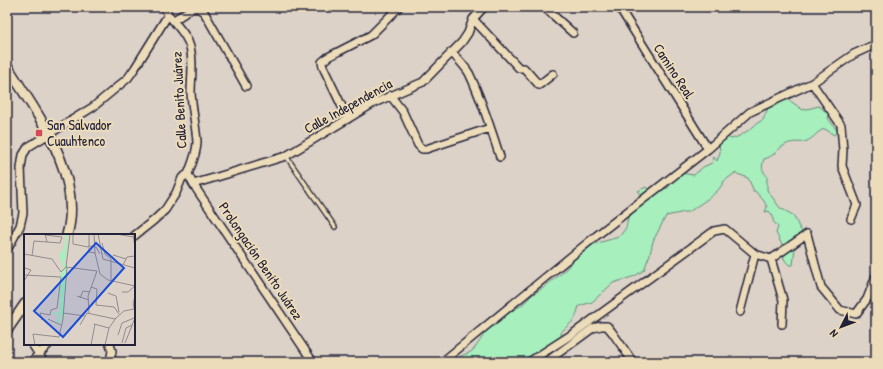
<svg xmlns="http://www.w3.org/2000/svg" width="883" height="369" font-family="'Patrick Hand',sans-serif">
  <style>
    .green { fill: #a7efbc; stroke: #64887c }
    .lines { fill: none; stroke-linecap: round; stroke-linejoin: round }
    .lane-casing { stroke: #22223b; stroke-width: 6 }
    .street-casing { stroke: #22223b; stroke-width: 10 }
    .secondary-casing { stroke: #22223b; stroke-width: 12 }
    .lane { stroke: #eddcb9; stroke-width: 3.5 }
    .street { stroke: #eddcb9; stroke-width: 7 }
    .secondary { stroke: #eddcb9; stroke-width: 9 }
    .poi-dot { fill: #d1495b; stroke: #eddcb9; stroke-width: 1.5 }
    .labels { text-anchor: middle; stroke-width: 4; stroke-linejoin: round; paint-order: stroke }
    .street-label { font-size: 14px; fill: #22223b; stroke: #eddcb9 }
    .poi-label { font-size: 14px; fill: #22223b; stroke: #eddcb9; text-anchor: start }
    .inset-road { fill: none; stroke: #928c90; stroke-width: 1 }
    .view { fill: #1d4ed8; fill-opacity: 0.15; stroke: #1d4ed8; stroke-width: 2 }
    .inset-edge { fill: none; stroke: #22223b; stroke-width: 2 }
  </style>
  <rect width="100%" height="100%" fill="#dcd2c8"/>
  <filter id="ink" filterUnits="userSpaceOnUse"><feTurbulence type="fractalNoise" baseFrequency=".025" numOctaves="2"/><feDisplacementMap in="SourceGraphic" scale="8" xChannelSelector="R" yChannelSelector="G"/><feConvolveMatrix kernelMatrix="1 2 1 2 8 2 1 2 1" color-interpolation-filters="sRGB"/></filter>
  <g filter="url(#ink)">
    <!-- green -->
    <path class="green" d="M783,100H789L803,110L819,106L827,113L830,114L828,118L838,132L834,135L825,129C817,131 814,138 807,141C801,144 792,140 785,145C776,150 775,156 764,159C761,166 762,171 767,176V190L780,208L793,215L800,229L804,233L798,246L795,248L793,265H789L784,259L782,245L776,233L778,227L773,221V216L769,211L765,212L767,207L764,201L755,191H753V189L748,178L735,173L723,182C720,193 699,204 689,212H685L666,216L653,241L650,254L644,270L635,276L613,283L592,302L579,306L576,316L573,321L562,331L561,334L562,339L559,347L549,362H453C457,356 466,355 472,351C479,344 487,329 492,321H495L522,305L532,295L543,288L564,271L576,258L594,244L619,237L626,228L628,217L636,205L641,194L638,191L646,187L650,192L668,188L679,173L694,175L703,167L712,163L714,157L717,161L720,153L719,142L716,139V134L720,133L731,139C737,138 744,133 749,130C755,126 757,122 763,120L768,108Z"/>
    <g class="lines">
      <!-- lane casing -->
      <g class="lane-casing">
        <path id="lane" d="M286,156L335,227"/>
      </g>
      <!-- street casing -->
      <g class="street-casing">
        <path id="street" d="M164,7C171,22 186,31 190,47C194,62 191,79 191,93C192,109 196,126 197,142C197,153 192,164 188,174
          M544,7L573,33
          M619,7L708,149
          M473,19L519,68H524L539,85L553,74
          M174,20L191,9L197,8L204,12L246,86
          M451,52C458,59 464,65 469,73C482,100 491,129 500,157
          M812,83L841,125L843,150L842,166L857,205L851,219
          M390,95L403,112L418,145L422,149H426L490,128
          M348,119L323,67L322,62L328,57L371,35L399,7
          M188,174L193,184L313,362
          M193,184L217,177L286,156L374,103L423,82L462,42L468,33L473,19L484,7
          M134,236L153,221L165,210L176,193L182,178L188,174
          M7,250L20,226L23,213L21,168L23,155L28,147L93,107L128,78L135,68L168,15
          M771,259L783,300L782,324
          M740,312L755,254
          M32,344L44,362
          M31,362L49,344
          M110,362L112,351L110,344
          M442,362L596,236L708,149L750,112L812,83L854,54L876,44
          M529,362L574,333L714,231L725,229L755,254L771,259L807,234L821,287L840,310L856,314L867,299L876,276
          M546,362L578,339L593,328L601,326H607L612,332L633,362"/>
      </g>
      <!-- secondary casing -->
      <g class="secondary-casing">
        <path id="secondary" d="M7,66C37,114 84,175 67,235
          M7,330L25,304"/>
      </g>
      <!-- lane -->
      <use href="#lane" class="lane"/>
      <!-- street -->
      <use href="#street" class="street"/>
      <!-- secondary -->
      <use href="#secondary" class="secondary"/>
    </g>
  </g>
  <!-- markers -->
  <rect class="poi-dot" x="35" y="129" width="8" height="8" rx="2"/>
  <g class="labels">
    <!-- street labels -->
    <g class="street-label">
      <text transform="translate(674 71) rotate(57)" y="5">Camino Real</text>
      <text transform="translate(179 100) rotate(-93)" y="5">Calle Benito Juárez</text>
      <text transform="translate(348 106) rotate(-29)" y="5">Calle Independencia</text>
      <text transform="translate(261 261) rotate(56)" y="5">Prolongación Benito Juárez</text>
    </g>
    <!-- poi labels -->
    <g class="poi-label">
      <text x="47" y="130">San Salvador<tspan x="47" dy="16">Cuauhtenco</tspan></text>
    </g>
  </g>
  <!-- overview -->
  <g transform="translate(24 234)">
    <rect width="111" height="111" fill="#dcd2c8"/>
    <path d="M42,0H46L43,4L42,26L39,27L43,32L39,80L35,90H32L35,82L25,77L36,79L35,42L38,40L37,36L40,35L35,21L40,14Z" fill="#a7efbc"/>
    <path class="inset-road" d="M49,0V10L64,13M65,0V18L71,19L70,0M74,0L79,25L111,34M93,0L109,3M109,0L111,14M21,1L38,3L36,9L23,8M78,9L81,20L87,25V46M64,12L72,13L76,20M71,19L76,40L84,46L111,52M0,20L28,25L37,38L42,33M89,21L102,25M8,22L10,7L23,8L21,0M99,31L103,23L111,22M42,33L46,0M42,33L73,37M0,41L37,43L33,74L27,76L26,81L16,79L18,86M0,47L7,36L1,34M67,53L73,55L72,71L90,73L95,80M98,58H104L111,52M84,59L92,62L95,78M53,62L65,66M111,62L109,70L111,78M56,64L59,57L66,58M39,79L61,82M65,79L64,62L73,37M24,85L37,91M70,90L85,94M56,91L63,79L91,85M94,101L98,89L110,84M98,109L102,94L108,91M101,109L111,84M11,111L9,100L35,103L39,85L43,33M67,111L71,90M81,111L85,94L92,84L100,77L110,75"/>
    <path class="view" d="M72,9L100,34L39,103L10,77Z"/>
    <rect width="111" height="111" class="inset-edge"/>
  </g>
  <!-- margin -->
  <rect width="883" height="369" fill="none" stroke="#eddcb9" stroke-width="24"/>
  <rect x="12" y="12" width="859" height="345" fill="none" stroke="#22223b" stroke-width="1.5" filter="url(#ink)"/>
  <!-- north arrow -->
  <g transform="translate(841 327) rotate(228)" stroke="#eddcb9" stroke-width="3" paint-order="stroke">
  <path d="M0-3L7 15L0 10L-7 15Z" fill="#22223b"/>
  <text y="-6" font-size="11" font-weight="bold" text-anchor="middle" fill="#22223b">N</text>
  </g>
</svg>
